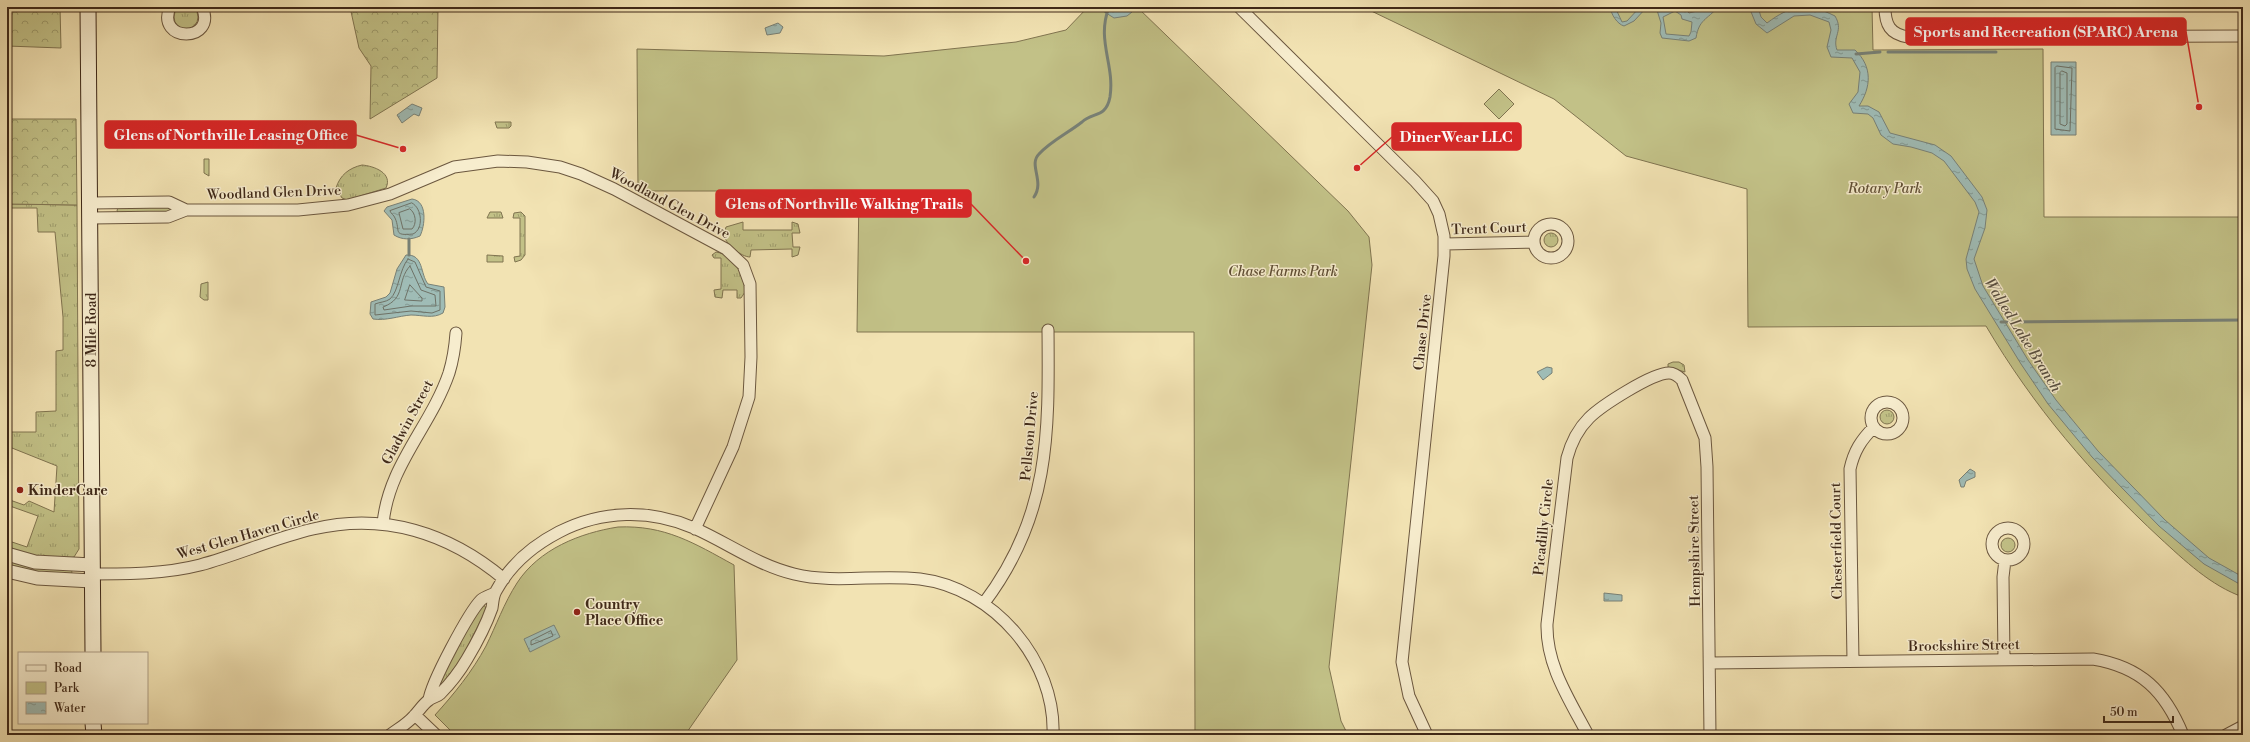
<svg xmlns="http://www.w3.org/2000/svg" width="2250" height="742" font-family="'Libre Bodoni',serif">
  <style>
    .grass { fill: url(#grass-tufts); stroke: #807450 }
    .forest { fill: url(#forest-crowns); stroke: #807450 }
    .park { fill: #c2c187; stroke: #807450 }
    .water { fill: url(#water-ripples); stroke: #788177; fill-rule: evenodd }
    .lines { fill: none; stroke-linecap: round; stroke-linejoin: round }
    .shore { stroke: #6e7267; stroke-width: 1 }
    .stream { stroke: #788177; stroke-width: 3 }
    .minor-casing { stroke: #6b573f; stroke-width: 13 }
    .tertiary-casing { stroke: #6b573f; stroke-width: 15 }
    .secondary-casing { stroke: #3e2818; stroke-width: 17 }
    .minor { stroke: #f7edce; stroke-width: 11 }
    .tertiary { stroke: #f7edce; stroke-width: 13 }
    .secondary { stroke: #f7edce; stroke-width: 15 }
    .poi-dot { fill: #8f2418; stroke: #f7edce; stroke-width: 1.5 }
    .labels { text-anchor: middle; stroke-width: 3; stroke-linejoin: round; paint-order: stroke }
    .park-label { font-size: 14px; font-style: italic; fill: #5f4e34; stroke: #f7edce }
    .street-label { font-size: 14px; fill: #3e2818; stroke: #f7edce }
    .poi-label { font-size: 14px; font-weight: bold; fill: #3e2818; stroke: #f7edce; text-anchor: start }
    .water-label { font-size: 15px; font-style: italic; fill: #564d40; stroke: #f7edce }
    .leader { fill: none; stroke: #d62828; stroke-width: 1.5 }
    .callout-dot { fill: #d62828; stroke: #f7edce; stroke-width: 1.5 }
    .callout { fill: #d62828; stroke: #d62828; stroke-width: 1.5 }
    .callout-label { font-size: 15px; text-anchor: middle; font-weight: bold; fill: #fff }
  </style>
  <defs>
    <pattern id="grass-tufts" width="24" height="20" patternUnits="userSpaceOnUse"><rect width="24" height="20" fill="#c2c187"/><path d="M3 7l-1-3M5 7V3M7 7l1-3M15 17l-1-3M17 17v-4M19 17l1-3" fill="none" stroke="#9f9d6d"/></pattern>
    <pattern id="forest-crowns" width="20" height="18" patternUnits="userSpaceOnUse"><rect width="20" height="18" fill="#c2c187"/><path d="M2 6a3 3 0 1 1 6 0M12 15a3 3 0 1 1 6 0" fill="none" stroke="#9f9d6d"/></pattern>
    <pattern id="water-ripples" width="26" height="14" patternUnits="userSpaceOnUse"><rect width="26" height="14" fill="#9fbcb6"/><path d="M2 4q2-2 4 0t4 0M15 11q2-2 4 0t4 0" fill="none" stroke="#839993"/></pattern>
  </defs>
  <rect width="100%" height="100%" fill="#f2e3b3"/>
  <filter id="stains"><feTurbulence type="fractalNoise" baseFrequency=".005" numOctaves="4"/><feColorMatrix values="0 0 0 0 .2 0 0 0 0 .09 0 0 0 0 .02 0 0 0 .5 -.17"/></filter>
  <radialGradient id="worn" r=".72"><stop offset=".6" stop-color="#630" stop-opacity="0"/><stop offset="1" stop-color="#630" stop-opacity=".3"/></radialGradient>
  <!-- grass -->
  <path class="grass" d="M174 17a12 12 0 1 1 24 0a12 12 0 1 1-24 0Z
    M495,122H511V126L509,128H497Z
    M204,159H209V176L204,173Z
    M362,165C374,166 393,173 386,188L347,200L342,198L336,188C340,175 349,168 362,165Z
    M7,204L77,205L79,549L74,557C54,564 27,554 7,549V542L9,541L27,547L38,516L7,505V499L24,505L29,501L54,512L57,466L7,446V435H10L11,432H36V412L56,411V351L63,350V317L55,232H38L37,208H7Z
    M166,206L170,208L169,212L119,213L117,211L118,207Z
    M490,212H501L503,218H487Z
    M521,212L525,216V255L521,260L515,262L514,257L520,256V218H513L514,213Z
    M743,222V230H792V222L798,224L800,233H792L793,247H800L798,255L792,257V249L751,250L750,257C741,257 724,243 724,234L726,227Z
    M1544 240a7 7 0 1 1 14 0a7 7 0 1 1-14 0Z
    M716,252C735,255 744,276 745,292L741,298H737V290H723L722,298L715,297L714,290L721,289V258H714L712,255Z
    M487,255L503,256V262H487Z
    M208,282V300H204L200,297L201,284Z
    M1673,362H1679L1684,365L1685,372L1668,367V364Z
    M1880 417a7 7 0 1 1 14 0a7 7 0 1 1-14 0Z
    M2001 545a7 7 0 1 1 14 0a7 7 0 1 1-14 0Z
    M7,559L71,569L72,572L71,575L44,574L7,567Z
    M484,605L486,608L485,612L463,656L438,690L437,685L476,614Z"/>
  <!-- forest -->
  <path class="forest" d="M11,7H60L61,48L7,46V8Z
    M350,7H438L437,78L370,119L371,66L359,48Z
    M7,119H76L77,205L7,204Z"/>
  <!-- park -->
  <path class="park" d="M1088,7H1137L1348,211L1369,237L1372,265L1329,667L1341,721L1348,735H1195L1194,332H857L859,191H638L637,49L884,56L1016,42L1066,30Z
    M1363,7H1872L1873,50L2043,49L2044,217H2243V597C2211,586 2184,560 2160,538C2092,475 2033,406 1986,326L1748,327L1747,189L1626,156L1554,99Z
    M1499,89L1514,104L1499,119L1484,104Z
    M618,527C665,525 694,543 734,565L737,660L685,735H455L435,715C454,694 472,672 486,646C496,626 504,603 517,583C539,549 580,533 618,527Z"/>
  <!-- water -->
  <path class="water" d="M1105,7H1126L1132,12L1127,16L1114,18L1103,11Z
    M1610,7H1615L1622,22L1627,21L1640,7H1647L1634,21L1624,26C1617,24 1611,14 1610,7Z
    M1656,7H1683L1689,13L1697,11L1699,7H1718C1707,20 1699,19 1696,38L1689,41L1662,38L1660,33L1661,23ZM1675,11L1681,15L1682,19L1692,22L1691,32L1689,36L1666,34L1663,17Z
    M1749,7H1758L1761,17L1767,23C1791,5 1807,2 1835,16C1844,31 1832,36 1837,50H1855C1873,67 1871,87 1859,106H1868L1879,112L1890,133L1935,145L1951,156L1982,197L1987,210L1985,228L1974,259L1983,286L2028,360L2056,400L2098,451L2165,520L2209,558L2243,577V586L2204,564L2159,526L2092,457L2048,404L2021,364L1975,289L1967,269L1966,259L1979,212L1975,202L1944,161L1932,153L1911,147L1893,144L1881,135L1873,118L1868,114L1853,113L1849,104L1858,92L1860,72L1852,58L1831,57L1827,47L1831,30L1829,22L1810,15L1794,16L1767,33L1756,24Z
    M778,23L783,27L780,33L767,35L765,28Z
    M2051,62H2076V135H2051Z
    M412,104L422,108L419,116L414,114L402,123L397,115Z
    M412,199C428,201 425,226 420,236C411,240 402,240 394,235L392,220L384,211L387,207Z
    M406,255C424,254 420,274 428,284L444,287L445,307L443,313C433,319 422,315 411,315C398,316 386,321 373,319L370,314L371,302L386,297L390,293L397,269Z
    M1547,367L1552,368V373L1543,380L1537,372Z
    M1970,469L1975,472V477L1966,481L1964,487H1961L1959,480Z
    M1604,593L1622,595V601H1604Z
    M554,625L560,637L530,652L524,639Z"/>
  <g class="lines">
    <!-- shore -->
    <path class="shore" d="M2057,66L2072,68L2070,131L2055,129V68Z
      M2062,71L2067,73V124L2065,126L2060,124V73Z
      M412,203C422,208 424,229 413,234C392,236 401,231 395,218C394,215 391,214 390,211Z
      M410,209C416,213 417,224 412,229H403L399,213Z
      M408,259L415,262L426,287L440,291V310L432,313L411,311L375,315V304C380,302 386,302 390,299C399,291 399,270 408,259Z
      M410,266L421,290L435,295L436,306H411L384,310L383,307C407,298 396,281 410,266Z
      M410,285L422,298V301L405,300Z
      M551,631L553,636L531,645V641Z"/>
    <!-- stream -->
    <path class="stream" d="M1888,52H1996
      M1856,54L1880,52
      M1034,197C1045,181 1028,165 1039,154C1051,141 1068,133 1082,122C1093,112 1106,118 1110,97C1115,64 1096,41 1109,7
      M409,239V255
      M2001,322L2243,320"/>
    <!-- minor casing -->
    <g class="minor-casing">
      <path id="minor" d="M170,7C155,43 218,43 202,7
        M1239,7L1415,181L1433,201L1439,214L1444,236V256L1402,662L1409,696L1427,735
        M1885,7C1885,25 1890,34 1908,37L2243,36
        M91,203L169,202L186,210
        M91,218L168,217L186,210H298L348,205L390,194L454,167L498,161L527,162L560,167L581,174L614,189L726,249L743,265L750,284L751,357L749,397L733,447L695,529
        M1534 241a17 17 0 1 1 34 0a17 17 0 1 1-34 0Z
        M1445,244L1534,242
        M1871 418a16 16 0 1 1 32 0a16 16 0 1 1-32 0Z
        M383,524C388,466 431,426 449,373C453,360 455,347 456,333
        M1992 544a16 16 0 1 1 32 0a16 16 0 1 1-32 0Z
        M92,574C128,574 165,574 200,565C238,555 274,538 313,529C384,512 449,533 504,579
        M984,603C1050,516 1049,434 1048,330
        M2004,659L2003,577L2005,560
        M1853,661L1850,469C1854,451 1861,440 1874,427
        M1710,663L2093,659C2141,667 2165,691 2183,735
        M429,700C431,683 469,612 481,600C484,597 491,595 495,593
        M415,715L436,735
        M390,735C398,729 407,724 414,716C419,711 423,704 429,700C432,697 437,697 440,694C450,684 460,671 467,659C476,644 486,625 492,608C493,602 493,596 496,591C510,565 534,545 559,532C602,510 650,509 694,528C728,543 757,565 794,574C835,584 878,574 920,579C994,588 1056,661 1053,735
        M1588,735C1569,699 1546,665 1547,624L1567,458C1571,443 1578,429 1589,418C1601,406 1652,373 1669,373C1674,373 1678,376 1682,380L1705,438L1707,467L1710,735
        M2226,735L2243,726"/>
    </g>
    <!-- tertiary casing -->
    <g class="tertiary-casing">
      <path id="tertiary" d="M7,554L35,562L92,565
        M7,571L37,578L92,581"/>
    </g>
    <!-- secondary casing -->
    <g class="secondary-casing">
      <path id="secondary" d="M88,7L93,653
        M93,723L94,735"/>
    </g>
    <!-- minor -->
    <use href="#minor" class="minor"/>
    <!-- tertiary -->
    <use href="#tertiary" class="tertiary"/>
    <!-- secondary -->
    <use href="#secondary" class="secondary"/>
  </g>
  <!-- markers -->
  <g class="poi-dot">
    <circle cx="20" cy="490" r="4"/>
    <circle cx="577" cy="612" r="4"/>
  </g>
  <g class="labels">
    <!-- park labels -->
    <g class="park-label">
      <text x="1885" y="193">Rotary Park</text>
      <text x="1283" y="276">Chase Farms Park</text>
    </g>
    <!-- street labels -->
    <g class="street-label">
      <text transform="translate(274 192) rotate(-2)" y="5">Woodland Glen Drive</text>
      <text transform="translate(670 203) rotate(28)" y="5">Woodland Glen Drive</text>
      <text transform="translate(1489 228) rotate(-2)" y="5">Trent Court</text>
      <text transform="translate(91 330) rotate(-90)" y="5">8 Mile Road</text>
      <text transform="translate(1422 332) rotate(-84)" y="5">Chase Drive</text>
      <text transform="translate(407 422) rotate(-62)" y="5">Gladwin Street</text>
      <text transform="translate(1029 436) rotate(-85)" y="5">Pellston Drive</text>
      <text transform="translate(1543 527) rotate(-84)" y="5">Picadilly Circle</text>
      <text transform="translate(248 534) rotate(-16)" y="5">West Glen Haven Circle</text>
      <text transform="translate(1836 541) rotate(-91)" y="5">Chesterfield Court</text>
      <text transform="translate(1694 551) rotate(-91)" y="5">Hempshire Street</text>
      <text transform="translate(1964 645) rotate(-1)" y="5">Brockshire Street</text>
    </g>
    <!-- poi labels -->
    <g class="poi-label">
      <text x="28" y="495">KinderCare</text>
      <text x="585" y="609">Country<tspan x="585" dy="16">Place Office</tspan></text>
    </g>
    <!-- water labels -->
    <g class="water-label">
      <text transform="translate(2023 335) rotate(58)" y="5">Walled Lake Branch</text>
    </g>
  </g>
  <!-- callouts -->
  <path class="leader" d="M2199 107L2186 32M403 149L356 135M1357 168L1392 137M1026 261L971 204"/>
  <g class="callout-dot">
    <circle cx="2199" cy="107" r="4"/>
    <circle cx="403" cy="149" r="4"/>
    <circle cx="1357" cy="168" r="4"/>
    <circle cx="1026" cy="261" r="4"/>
  </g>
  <g class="callout">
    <rect x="1906" y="18" width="280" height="27" rx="4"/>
    <rect x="105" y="121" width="251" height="27" rx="4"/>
    <rect x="1392" y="123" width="129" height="27" rx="4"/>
    <rect x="716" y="190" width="255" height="27" rx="4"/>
  </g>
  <g class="callout-label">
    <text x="2046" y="37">Sports and Recreation (SPARC) Arena</text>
    <text x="231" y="140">Glens of Northville Leasing Office</text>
    <text x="1456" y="142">DinerWear LLC</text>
    <text x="844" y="209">Glens of Northville Walking Trails</text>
  </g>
  <!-- margin -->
  <rect width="2250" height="742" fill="none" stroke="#f2e3b3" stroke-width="24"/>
  <rect x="8" y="8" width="2234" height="726" fill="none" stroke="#3e2818" stroke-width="2"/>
  <rect x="12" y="12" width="2226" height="718" fill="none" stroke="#3e2818"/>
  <!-- legend -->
  <rect x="18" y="652" width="130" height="72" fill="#f7edce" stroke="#ad9e85"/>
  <rect x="26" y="665" width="20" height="6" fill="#f7edce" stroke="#ad9e85"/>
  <text x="54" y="672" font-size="12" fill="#3e2818">Road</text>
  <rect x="26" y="682" width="20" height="12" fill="#c2c187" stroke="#ad9e85"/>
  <text x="54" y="692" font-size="12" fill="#3e2818">Park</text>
  <rect x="26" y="702" width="20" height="12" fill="url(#water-ripples)" stroke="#ad9e85"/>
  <text x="54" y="712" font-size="12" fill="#3e2818">Water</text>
  <!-- scale -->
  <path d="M2104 716v6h69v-6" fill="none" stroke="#3e2818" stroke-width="2"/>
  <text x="2110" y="716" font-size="12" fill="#3e2818" stroke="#f7edce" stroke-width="3" paint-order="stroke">50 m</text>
  <rect width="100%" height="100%" filter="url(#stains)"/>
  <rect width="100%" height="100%" fill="url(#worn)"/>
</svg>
